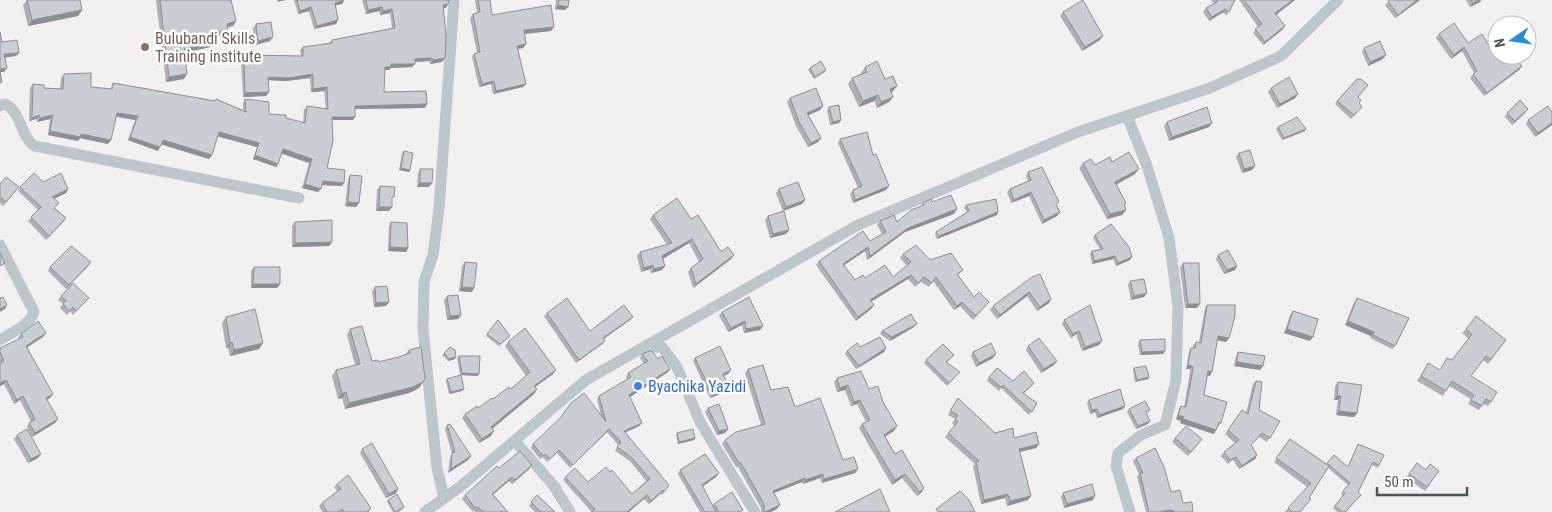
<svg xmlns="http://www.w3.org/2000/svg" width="1552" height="512" font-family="'Roboto Condensed',sans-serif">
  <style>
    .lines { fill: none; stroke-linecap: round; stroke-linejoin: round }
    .street { stroke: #bcc6cb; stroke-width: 11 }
    .wall { fill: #aeb0b4 }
    .shaded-wall { fill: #8d9092 }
    .building { fill: #cacdd1; stroke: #8d9092 }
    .education-dot { fill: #8d6e63; stroke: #fff; stroke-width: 2 }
    .shop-dot { fill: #3f7fe0; stroke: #fff; stroke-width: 2 }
    .labels { text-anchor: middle; stroke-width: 5; stroke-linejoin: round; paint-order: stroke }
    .education-label { font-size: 16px; fill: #785e54; stroke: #fff; text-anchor: start }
    .shop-label { font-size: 16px; fill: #366cbe; stroke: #fff; text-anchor: start }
  </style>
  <rect width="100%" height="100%" fill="#f2eff0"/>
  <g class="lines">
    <!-- street -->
    <path class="street" d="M0,106L5,104C22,112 20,137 35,146L299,198
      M1127,116L1147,166L1169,238L1178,306L1176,380L1165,425L1141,435L1118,453L1116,466L1130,512
      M0,245L34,312C29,326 12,332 0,340
      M648,347H662L677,367L700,422L755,512
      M515,441L554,486L570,512
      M444,498L437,468L423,329L424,282L433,255L439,209L454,0
      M425,512L461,486L586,380L858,225L1078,132L1210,88L1281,56L1338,0"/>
  </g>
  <!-- wall -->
  <path class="wall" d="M27,0H80L82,10L78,16L28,26L23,5Z
    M156,0H231L236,21L233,26L228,27L225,34L212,37L214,43L210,47L185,53L184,79L166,82Z
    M294,0H344L342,4L335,5L338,20L336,24L314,29L309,11L298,14Z
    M362,0H449L446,8H444L442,62L430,64V61L415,62L412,67L391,68L389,70H384V92L425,108L355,109L353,120H332L327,168L344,183L342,186L322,185L318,192L302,188L309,163L281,153L278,164L276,167L253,159L257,147L218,136L209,159L161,144L160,147L158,151L128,140L135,120L116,117L108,144L80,138L78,141L48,135L50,119L37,122L36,119L29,121L30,88L33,84L44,88L60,89L61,78L64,74L91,87L110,89L113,83L214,101L216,99L243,110V103L245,99L269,114L303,123L304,110L307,106L326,109L324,91L311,92L310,78L286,81L268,80L266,96L243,97L241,59L244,55L301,56L300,50L303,47L329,43L332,40L392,28L390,13L380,15L379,11L366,14Z
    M475,0H490L492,15L551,31L525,34L526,44L523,48L518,49L526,84L523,87L493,94L491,84L479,87L472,57L474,54L477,53L470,18L473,14L477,13Z
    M556,0H569L568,7L565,10L555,9Z
    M1211,0H1235L1227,15L1222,13L1209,21L1203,12L1206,8L1214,4Z
    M1239,0H1295L1276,15L1285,26L1282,30L1263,45L1253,33L1258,27Z
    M1390,0H1420L1395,18L1385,5Z
    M1466,0H1481L1480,2L1470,7Z
    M1063,12L1100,40L1082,51L1060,16Z
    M256,24L270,41L255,45L253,28Z
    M1439,34L1468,43L1493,53L1518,61L1522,66L1519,70L1484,96L1470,78L1474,73L1462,51L1451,59L1436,38Z
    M1364,48L1383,59L1368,66L1362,52Z
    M865,67L885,79L897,86L893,91L891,93L893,97L889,102L877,108L874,101L859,107L848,84L852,78L861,74V73Z
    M810,68L826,70L825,72L814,79L808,70Z
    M1271,88L1298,94L1295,98L1277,108L1268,92Z
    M1358,97L1359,104L1362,107L1351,119L1335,104L1337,101Z
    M790,98L823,106L820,110L808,115L821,138L818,142L808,147L796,126L787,102Z
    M829,107L841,120L839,123L830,125L827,110Z
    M1552,112V125L1535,137L1526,124L1528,120Z
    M1507,113H1525L1512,125L1505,117Z
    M1167,122L1209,127L1169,141L1164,126Z
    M1278,127L1305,131L1282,140L1276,129Z
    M840,139L886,190L853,203L850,194L853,190L858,188L838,143Z
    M404,151L410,170L409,172L399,170L402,153Z
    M1239,153L1252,170L1242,173L1236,157Z
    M1112,162L1135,174L1116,185L1126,203L1125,205L1126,210L1122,215L1107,219L1079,168L1083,163L1095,165Z
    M420,169L429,187H417L418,173Z
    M1028,172L1057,206L1060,212L1057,216L1042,224L1029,196L1011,203L1007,192L1010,189L1028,181L1026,176Z
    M350,175L356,207L345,206L348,179Z
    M43,182L68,189L66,193L54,198L55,208L66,218L46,240L28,221L38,210L18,191L20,187Z
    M0,184L16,191L3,206L0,203Z
    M380,186L392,201L389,211H376L377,190Z
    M779,189L805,200L802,204L783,211L776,193Z
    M932,202L954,214L905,232L867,260L865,251L844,265L855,280L865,278L893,277L907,266L900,258L903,254L930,260L963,270L958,275L974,297L989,302L973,320L960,306L954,310L933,281L929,287L921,282L915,287L908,279L871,302L874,305L871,309L856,321L816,265L819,261L870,241L882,234L877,225L880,221L897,222L920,207L923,203Z
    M966,205L998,212L997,215L937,239L935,235L936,232L967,212L964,208Z
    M653,215L691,219L720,250L731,259L693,288L688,272L691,268L699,262L689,243L663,259L665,266L662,270L651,273L650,269L641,272L637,256L640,252L667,245L650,219Z
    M768,216L786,234L770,238L765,220Z
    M295,222L332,242L329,246L292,247V226Z
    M391,222L408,248L406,252L388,251L389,226Z
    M1095,235L1132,257L1130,260L1116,266L1113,259L1092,264L1090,254L1092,251L1100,249L1093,238Z
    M1218,255L1237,266L1235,270L1224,274L1216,259Z
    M465,262L472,292L459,291L462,266Z
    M1183,263L1197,308H1185L1180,267Z
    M88,266L66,289L48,271L50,267Z
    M254,267L280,284L277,288H251V271Z
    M1032,277L1049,303L1037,311L1027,296L997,319L990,310L993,306Z
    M1130,281L1147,293L1144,297L1131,300L1128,285Z
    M375,287L386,306L374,307L372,291Z
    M61,296L89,298L73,315L70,311L67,315L60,308L63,304L58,300Z
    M447,296L461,315L458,319L447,320L444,300Z
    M1357,298L1395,346L1392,349L1370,338L1371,336L1345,325L1354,302Z
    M1207,305L1229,338L1226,342L1217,340L1210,376L1207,375L1204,395L1221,423L1218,427L1217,426L1214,434L1180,423L1181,421L1176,419L1179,409L1181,406L1184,407L1190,372V369H1186L1189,351L1191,348H1193V345L1196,342H1199L1205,308Z
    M1293,311L1310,341L1284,333L1290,315Z
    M722,312L763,326L760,330L744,333L742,325L728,332L719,315Z
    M547,313L590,331L630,320L604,339L602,344L576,363L544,316Z
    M226,317L259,349L230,356L228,348H226L222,323Z
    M498,320L508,338L499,346L486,336Z
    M1064,320L1099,345L1082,351L1076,334L1071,338L1062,324Z
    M914,327L890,341L880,334L882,331Z
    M350,329L372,361L378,362L399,357L406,354L409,350L423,382L419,388L409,393L345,409L342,398L338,399L332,376L336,370L355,365L347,335Z
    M1466,329L1506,340L1488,364L1483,360L1471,376L1491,402L1488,406L1483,404L1479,410L1468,404L1471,399L1449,386L1443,396L1417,381L1425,368L1440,370L1452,360L1469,339L1462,333Z
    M21,334L43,337L27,347L50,398L47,399L55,423L32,437L27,427L29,423L31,422L20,400L14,404L4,384L0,386V348L19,339L18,338Z
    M1140,340L1165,351L1163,354L1140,355L1138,344Z
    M508,342L556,370L553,374L535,387L537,389L534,394L492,429L491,436L479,443L462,418L465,414L478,408L511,389L526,376L505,346Z
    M1028,346L1054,365L1041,373L1026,350Z
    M860,347L886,348L884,352L856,369L845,354L847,351Z
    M973,352L996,354L993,358L976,367L971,356Z
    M1238,352L1263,366L1260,370L1234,366L1236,356Z
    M444,353L455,359L448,361L442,355Z
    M642,354L658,359L670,369L668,372L630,397L642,423L639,426L625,433L669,485L662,495L660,494L649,504L644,499L591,511L563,480L565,477L588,482L610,472L632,494L646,481L630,461L615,451L618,445L607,432L570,468L557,453L547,462L543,457L540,459L531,448L533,444L601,416L597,399L599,396L627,379L626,377L628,373L644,364L640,358Z
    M954,355L947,362L958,374L947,386L924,363L926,360Z
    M459,356L478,376L461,375L464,389L462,391L449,394L446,381L447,379L460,375L457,358Z
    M695,358L728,374L724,376L729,388L726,392L710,398L693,361Z
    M1134,368L1149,377L1148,379L1135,382L1133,370Z
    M748,369L771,390L795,407L843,460L858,469L855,473L822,483L820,478L803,484L802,482L774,493L780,505L777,509L771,512H761V508L738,467H736L722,444L725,440L761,425L745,373Z
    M989,377L1013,381L1032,386L1023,394L1037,403L1029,415L1001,388L999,391L987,381Z
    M837,378L869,389L883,402L894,431L885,436L895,454L924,488L921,493L917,496L902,478L892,485L859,428L862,424L866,422L857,404L851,406L845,390L837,392L834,382Z
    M1256,381L1259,410L1270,438L1267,442L1259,437L1251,445L1257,455L1255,459L1239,469L1233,460L1228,464L1221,456L1224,452L1235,443L1225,434L1242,410L1246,413L1253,384Z
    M1338,382L1357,413L1354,417L1336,415L1338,400H1334L1335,386Z
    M958,398L995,433L1039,444L1036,448L1020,452L1031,496L1028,500L1007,506L1005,498L981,504L973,466L975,464L945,437L954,426L952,423L955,419L948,415Z
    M1089,400L1123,409L1097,418L1095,412L1090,414L1087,403Z
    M708,408L728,429L725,433L717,435L705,412Z
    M1129,409L1150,410L1146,413L1148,424L1136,429L1127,412Z
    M447,425L471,456L468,460L448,473L450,457L452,454L445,429Z
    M677,433L695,438L694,440L678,444L676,435Z
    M17,435L38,458L28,463L14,439Z
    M1175,438L1199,443L1188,456L1172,442Z
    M1290,439L1327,464L1334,455L1348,467L1358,444L1379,465L1378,468L1372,465L1358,492L1361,495L1346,512H1337L1333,508L1343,496L1341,494L1348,485L1328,468L1309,498L1311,499L1300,512H1285L1307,487L1274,462Z
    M362,449L398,489L396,493L386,498L360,453Z
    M1136,458L1171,492L1193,512H1146L1137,477L1139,474L1133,461Z
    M1417,463L1426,470L1439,471L1425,491L1406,478Z
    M532,465L529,469L512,484L509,481L493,494L508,512H476L474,511L473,512L462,499L465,495L499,468Z
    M680,470L716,477L702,487L713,506L714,504L742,512H700L678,474Z
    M337,484L371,508L369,512H322L319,506L322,503L337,491L334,487Z
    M1063,493L1093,500L1064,508L1061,497Z
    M537,495L555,512H535L529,506Z
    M388,500L403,509L399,512H393L387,502Z"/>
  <!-- shaded-wall -->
  <path class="shaded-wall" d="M278,0H286L277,2Z
    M344,0L342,4L332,6L335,3Z
    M1293,0H1295L1273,17L1275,13Z
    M1417,0H1420L1395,18L1398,15Z
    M1480,0H1481L1480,2L1470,7L1473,3Z
    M448,4L446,8H441L443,5Z
    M558,5L568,7L565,10L555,9Z
    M311,7L309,11L298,14L300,11Z
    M382,7L379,11L366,14L368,10Z
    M392,9L390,13L380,15L383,11Z
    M1225,9L1222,13L1209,21L1212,17Z
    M82,10L78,16L28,26L32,20Z
    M338,20L336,24L314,29L317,26Z
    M236,21L233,26L224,28L227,24Z
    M1285,26L1282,30L1263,45L1265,42Z
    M554,27L551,31L522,34L524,30Z
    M228,29L225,34L208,38L212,34Z
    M1103,36L1100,40L1082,51L1085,47Z
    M273,37L270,41L255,45L258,41Z
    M214,43L210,47L181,54L184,49Z
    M526,44L523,48L515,49L517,46Z
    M1464,47L1462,51L1451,59L1454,55Z
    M19,53L16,56L2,58L4,54Z
    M1386,55L1383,59L1368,66L1370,62Z
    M432,58L430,61L412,62L415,59Z
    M445,58L442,62L430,64L433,60Z
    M391,64H415L412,67L391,68L389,70H382L385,67Z
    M1522,66L1519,70L1484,96L1487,93Z
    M7,68L4,72H0V69Z
    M187,74L184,79L166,82L169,77Z
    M313,74L310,78L286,81L265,80L268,77Z
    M494,81L491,84L479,87L482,84Z
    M526,84L523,87L493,94L496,91Z
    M897,86L893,91L885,95L890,89Z
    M327,87L324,91L311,92L313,89Z
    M269,92L266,96L243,97L245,93Z
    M1298,94L1295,98L1277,108L1280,104Z
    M878,95L874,101L859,107L863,101Z
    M893,97L889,102L877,108L881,102Z
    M427,104L425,108L353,109L355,106Z
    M823,106L820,110L804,117L807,113Z
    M1528,109L1525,113L1512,125L1515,121Z
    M117,113L138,116L135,120L114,116Z
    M39,115L36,119L29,121L32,118Z
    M53,115L50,119L37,122L40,118Z
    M332,117H355L353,120H329Z
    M841,120L839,123L830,125L833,122Z
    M1212,123L1209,127L1169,141L1172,137Z
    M1552,123V125L1535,137L1538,133Z
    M1306,129L1305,131L1282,140L1284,138Z
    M50,131L81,134L111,140L108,144L80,138L78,141L48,135Z
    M219,132L259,143L257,147L216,136Z
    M130,137L160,147L158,151L128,140Z
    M821,138L818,142L808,147L811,143Z
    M163,140L212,155L209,159L160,144Z
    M283,149L312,159L309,163L280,153Z
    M255,155L278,164L276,167L253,159Z
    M1255,166L1252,170L1242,173L1244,169Z
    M401,168L410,170L409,172L399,170Z
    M1139,169L1135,174L1111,187L1115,182Z
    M323,181L344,183L342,186L320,185Z
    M420,183H432L429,187H417Z
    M305,184L321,189L318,192L302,188Z
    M889,186L886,190L853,203L855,200Z
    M68,189L66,193L50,201L52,197Z
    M1031,192L1029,196L1011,203L1014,200Z
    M805,200L802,204L783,211L786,207Z
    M348,202L359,203L356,207L345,206Z
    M379,207H392L389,211H376Z
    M957,209L954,214L905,232L867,260L870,256L908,228Z
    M1126,210L1122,215L1107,219L1110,214Z
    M998,212L997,215L937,239L939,236Z
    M1060,212L1057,216L1042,224L1044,220Z
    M66,218L63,222L46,240L49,236Z
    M789,230L786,234L770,238L773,234Z
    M692,239L689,243L659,261L662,256Z
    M332,242L329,246L292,247L295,243Z
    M390,247L408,248L406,252L388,251Z
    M868,247L865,251L840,268L843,264Z
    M734,255L731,259L693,288L696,284Z
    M1115,256L1113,259L1092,264L1094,261Z
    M1132,257L1130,260L1116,266L1118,263Z
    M91,262L88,266L66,289L69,285Z
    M653,265L650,269L641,272L644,268Z
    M665,266L662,270L651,273L654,269Z
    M1237,266L1235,270L1224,274L1227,270Z
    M911,275L908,279L867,304L870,300Z
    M253,284H280L277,288H251Z
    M462,287L474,288L472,292L459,291Z
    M1029,292L1027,296L997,319L1000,315Z
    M1147,293L1144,297L1131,300L1134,296Z
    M1051,299L1049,303L1037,311L1040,307Z
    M389,302L386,306L374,307L376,303Z
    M962,302L960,306L954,310L957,306Z
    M1188,304H1200L1197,308H1185Z
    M7,305L5,309L0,312V309Z
    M874,305L871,309L856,321L858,317Z
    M461,315L458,319L447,320L450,316Z
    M633,317L630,320L600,341L603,338Z
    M745,321L742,325L728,332L731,328Z
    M1348,321L1374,332L1371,336L1345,325Z
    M917,324L914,327L890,341L892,337Z
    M763,326L760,330L744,333L746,329Z
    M1287,329L1313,337L1310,341L1284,333Z
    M1079,331L1076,334L1071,338L1073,334Z
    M46,333L43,337L23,350L26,346Z
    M1218,336L1229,338L1226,342L1215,340Z
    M605,341L602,344L576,363L579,360Z
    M1102,341L1099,345L1082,351L1085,347Z
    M232,342L228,348H226L230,343Z
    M263,343L259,349L230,356L234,350Z
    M886,348L884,352L856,369L859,366Z
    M1165,351L1163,354L1140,355L1142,352Z
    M996,354L993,358L976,367L979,363Z
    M456,357L455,359L448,361L449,359Z
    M1057,361L1054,365L1041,373L1044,369Z
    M1237,362L1263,366L1260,370L1234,366Z
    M1188,365L1192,366L1190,369H1186Z
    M670,369L668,372L627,399L629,395Z
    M556,370L553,374L531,390L534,386Z
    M731,370L728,374L720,377L723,374Z
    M1208,371L1212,372L1210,376L1205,375Z
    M462,373L479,374L478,376L461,375Z
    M1149,377L1148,379L1135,382L1137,380Z
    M6,380L4,384L0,386V383Z
    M423,382L419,388L409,393L345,409L349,403Z
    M848,385L845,390L837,392L840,388Z
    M729,388L726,392L710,398L713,395Z
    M464,389L462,391L449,394L451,392Z
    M537,389L534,394L488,432L491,427Z
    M346,392L342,398L338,399L342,394Z
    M53,394L50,398L43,402L46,398Z
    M23,396L20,400L14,404L17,400Z
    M1337,396H1341L1338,400H1334Z
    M860,400L857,404L851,406L854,402Z
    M1125,406L1123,409L1097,418L1099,415Z
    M1097,409L1095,412L1090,414L1092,410Z
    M1339,411L1357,413L1354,417L1336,415Z
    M1178,415L1184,417L1181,421L1176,419Z
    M58,419L55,423L32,437L35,433Z
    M1183,419L1216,430L1214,434L1180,423Z
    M1150,421L1148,424L1136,429L1138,426Z
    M642,423L639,426L621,434L624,431Z
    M897,426L894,431L881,439L884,435Z
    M609,429L607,432L570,468Z
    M728,429L725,433L717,435L719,431Z
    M494,431L491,436L479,443L482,439Z
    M695,438L694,440L678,444L679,442Z
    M1039,444L1036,448L1016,453L1019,449Z
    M41,454L38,458L28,463L31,459Z
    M1257,455L1255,459L1239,469L1242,466Z
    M471,456L468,460L448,473L451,469Z
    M532,465L529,469L512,484L515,480Z
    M858,469L855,473L822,483L824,479Z
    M719,473L716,477L699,489L702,485Z
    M823,474L820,478L803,484L805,480Z
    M905,474L902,478L892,485L895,480Z
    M512,477L509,481L489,498L492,494Z
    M805,478L802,482L771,494L773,491Z
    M924,488L921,493L917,496L920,492Z
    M398,489L396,493L386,498L389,494Z
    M663,490L660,494L649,504L651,501Z
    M1008,494L1005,498L981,504L984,500Z
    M647,495L644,499L629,512H627Z
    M1031,496L1028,500L1007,506L1010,501Z
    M1095,496L1093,500L1064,508L1067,504Z
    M780,505L777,509L771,512H765Z
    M1169,510L1174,511V512H1160Z"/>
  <!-- building -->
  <path class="building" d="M27,0H80L82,10L32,20Z
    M160,0H231L236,21L227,24L228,29L212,34L214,43L184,49L187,74L169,77Z
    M297,0H344L335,3L338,20L317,26L311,7L300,11Z
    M366,0H449L448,4L443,5L446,35L445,58L433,60L432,58L415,59V64H391V67H385L384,92L426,91L427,104L355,106V117H332L333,141L327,168L345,170L344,183L323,181L321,189L305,184L312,159L283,149L278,164L255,155L259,143L219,132L212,155L163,140L160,147L130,137L138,116L117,113L111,140L81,134L80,137L50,131L53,115L40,118L39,115L32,118L33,84L44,85V88L63,89L64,74L91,73V87L112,89L113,83L215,101L216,99L246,112L245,99L269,102V114L286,115V118L305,123L307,106L328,109L327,87L313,89V74L289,78L268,77L269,92L245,93L244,55L303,56V47L332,43V40L395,28L392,9L383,11L382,7L368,10Z
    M478,0H490L492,15L551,5L554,27L524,30L526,44L517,46L526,84L496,91L494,81L482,84L474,54L480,52L473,14L480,12Z
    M559,0H569L568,7L558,5Z
    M1083,0L1103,36L1085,47L1063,12Z
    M1216,0H1235L1229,12L1225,9L1212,17L1206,8L1217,2Z
    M1244,0H1293L1275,13L1285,26L1265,42L1255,29L1262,24Z
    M1390,0H1417L1398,15L1388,1Z
    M1471,0H1480L1473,3Z
    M271,22L273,37L258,41L256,24Z
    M1454,23L1468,43L1482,34L1493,53L1497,51V55H1520L1522,57L1517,60L1522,66L1487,93L1473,74L1477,71L1464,47L1454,55L1439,34Z
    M0,32L2,42L17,40L19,53L4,54L7,68L0,69Z
    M1380,41L1386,55L1370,62L1364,48Z
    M821,61L826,70L815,77L810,68Z
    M877,61L885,79L893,76L897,86L890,89L893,97L881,102L878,95L863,101L852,78L867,72L865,67Z
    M0,72L2,82L0,83Z
    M1289,77L1298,94L1280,104L1271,88Z
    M1357,79H1361L1368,85L1358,97L1361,100L1359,103L1362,107L1354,115L1337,101Z
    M816,88L823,106L807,113L821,138L811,143L799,122L790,98Z
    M1520,100L1528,109L1515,121L1507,113Z
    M839,105L841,120L833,122L829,107Z
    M1548,106L1552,112V123L1538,133L1528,120Z
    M1207,107L1212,123L1172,137L1167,122Z
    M1297,117L1306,129L1284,138L1278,127Z
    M867,132L873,155L876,154L889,186L855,200L853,190L862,186L840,139Z
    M1250,150L1255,166L1244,169L1239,153Z
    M404,151L413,153L410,170L401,168Z
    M1129,152L1139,169L1115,182L1126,203L1124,204L1126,210L1110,214L1083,163L1091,159L1095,165L1110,157L1112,162Z
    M1042,167L1059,202L1056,204L1060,212L1044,220L1031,192L1014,200L1010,189L1031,180L1028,172Z
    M420,169H433L432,183H420Z
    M34,173L43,182L61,173L68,189L52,197L59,203L54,208L66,218L49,236L31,217L41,207L20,187Z
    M350,175L362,176L359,203L348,202Z
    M6,177L19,187L6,202L0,197V184Z
    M798,182L805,200L786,207L779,189Z
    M380,186L395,187L394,197H392V207H379Z
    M951,195L957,209L908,228L870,256L868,247L843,264L855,280L863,275L865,278L885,265L893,277L911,262L903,254L916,245L930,260L951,253L963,270L957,274L974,297L979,292L989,302L976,316L962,302L957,306L936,277L932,283L924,277L918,283L911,275L870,300L874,305L858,317L819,261L863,231L870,241L886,232L880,221L883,220L894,215L897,222L911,210L924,205L923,203L931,199L932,202Z
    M677,198L691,219L698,215L720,250L722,251L728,247L734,255L696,284L691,268L703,259L692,239L662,256L665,266L654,269L653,265L644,268L640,252L672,243L653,215Z
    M996,199L998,212L939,236L936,232L969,211L966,205Z
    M784,211L789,230L773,234L768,216Z
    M332,220V242L295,243V222Z
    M391,222L407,223L408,248L390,247Z
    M1111,224L1129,247L1132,257L1118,263L1115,256L1094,261L1092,251L1103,249L1095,235Z
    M71,246L91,262L69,285L50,267Z
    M1228,250L1237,266L1227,270L1218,255Z
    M0,253L5,263L0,266Z
    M465,262L477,263L474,288L462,287Z
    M1183,263H1199L1200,304H1188Z
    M254,267H280V284H253Z
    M1040,274L1051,299L1040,307L1029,292L1000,315L993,306L1032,277Z
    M1144,279L1147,293L1134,296L1130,281Z
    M73,283L89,298L76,311L73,307L69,311L63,304L66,301L61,296Z
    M387,286L389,302L376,303L375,287Z
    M458,295L461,315L450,316L447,296Z
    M3,297L7,305L0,309V298Z
    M749,297L763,326L746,329L745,321L731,328L722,312Z
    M567,298L590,331L624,305L633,317L603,338L605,341L579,360L547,313Z
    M1357,298L1409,318L1395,346L1373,335L1374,332L1348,321Z
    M1090,305L1102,341L1085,347L1079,331L1073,334L1064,320Z
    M1207,305H1235V316L1229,338L1218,336L1212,372L1208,371L1204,395L1227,402L1221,423L1219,422L1216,430L1183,419L1184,417L1178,415L1181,406L1186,407L1193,369L1192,366L1188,365L1191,348H1195L1196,342L1201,343Z
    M255,309L263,343L234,350L232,342L230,343L226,317Z
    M1293,311L1318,319L1313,337L1287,329Z
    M911,314L917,324L892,337L882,331Z
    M1476,316L1506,340L1491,359L1486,356L1471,376L1497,392L1491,402L1486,399L1482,406L1471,400L1474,395L1452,381L1446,391L1421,376L1428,363L1440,370L1447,358L1452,360L1472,334L1466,329Z
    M498,320L510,336L500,344L487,334Z
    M38,321L46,333L26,346L53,394L46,398L58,419L35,433L29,423L35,419L23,396L17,400L6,380L0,383V363L4,361L0,352V348L23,337L21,334Z
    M362,326L372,361L378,360V362L399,357L410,353L409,350L421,347L425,378L423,382L413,387L349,403L346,392L342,394L336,370L360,364L350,329Z
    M525,328L556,370L534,386L537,389L491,427L494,431L482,439L465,414L477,406L478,408L492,398L493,399L509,387L511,389L530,372L508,342Z
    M880,337L886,348L859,366L847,351L857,343L860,347Z
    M1039,338L1057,361L1044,369L1028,346Z
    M1165,339V351L1142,352L1140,340Z
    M991,343L996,354L979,363L973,352Z
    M943,344L954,355L946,362L960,372L949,383L926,360Z
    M720,346L731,370L723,374L729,388L713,395L695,358Z
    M450,347L455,350L456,357L449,359L444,353Z
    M649,351H652L658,359L662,356L670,369L629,395L642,423L624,431L669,485L664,492L663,490L651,501L647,495L627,512H591L595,509L565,477L575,468L588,482L606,467L610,472L612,470L632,494L650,479L632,458L617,447L621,442L609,429L573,465L559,450L550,459L545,454L543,456L533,444L560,418L571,403L584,393L606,422L599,396L631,377L628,373L648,361L642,354Z
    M1238,352L1265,356L1263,366L1237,362Z
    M459,356H480L479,374L462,373Z
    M763,365L771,390L788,387L795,407L820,398L843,460L854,457L858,469L824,479L823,474L805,480V478L773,491L780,505L765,512H764V504L741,463H739L725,440L736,432L765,424L748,369Z
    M1146,366L1149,377L1137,380L1134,368Z
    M997,368L1013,381L1024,371L1034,383L1023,393L1037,403L1032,412L1003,385L1001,387L989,377Z
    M861,371L869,389L878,386L883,402L897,426L884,435L895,454L902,450L924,488L920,492L905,474L895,480L862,424L870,420L860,400L854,402L848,385L840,388L837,378Z
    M461,375L464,389L451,392L447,379Z
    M1256,381L1262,382L1259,410L1280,421L1270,438L1262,433L1251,445L1257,455L1242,466L1236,457L1230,460L1224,452L1239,440L1228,430L1242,410L1248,414Z
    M1338,382L1362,385L1357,413L1339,411L1341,396H1337Z
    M1120,389L1125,406L1099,415L1097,409L1092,410L1089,400Z
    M958,398L995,433L1013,428L1014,438L1036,432L1039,444L1019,449L1031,496L1010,501L1008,494L984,500L976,462L979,461L948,433L958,422L955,419L958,415L950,411Z
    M1145,401L1150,410L1146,412L1150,421L1138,426L1129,409Z
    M719,404L728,429L719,431L708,408Z
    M450,424L471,456L451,469L452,453L455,452L447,425Z
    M1186,426L1202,439L1191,452L1175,438Z
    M27,429L41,454L31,459L17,435Z
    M693,429L695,438L679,442L677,433Z
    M1290,439L1329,466L1309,498L1311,499L1300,512H1292L1288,508L1311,483L1276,458Z
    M372,443L398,489L389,494L362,449Z
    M1358,444L1384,455L1379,465L1373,462L1358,492L1361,495L1345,512H1342L1335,506L1345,493L1343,491L1350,483L1327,463L1334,455L1348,467Z
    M1155,448L1164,467L1171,492L1180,490L1183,503L1192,502L1193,512H1174V511L1169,510L1160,512H1149L1140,473H1143L1136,458Z
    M520,451L532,465L515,480L512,477L492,494L508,512H484L477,507L475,508L465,495L497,466L499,468Z
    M705,454L719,473L702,485L716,512H705L680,470Z
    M1417,463L1426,470L1430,464L1439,471L1427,487L1409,474Z
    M348,475L371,508L367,512H344L342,509L338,512H327L322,503L341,489L337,484Z
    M1092,484L1095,496L1067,504L1063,493Z
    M880,489L890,512H835Z
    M960,491L969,500L975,512H938L936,509Z
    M732,492L743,510L740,512H719L714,504Z
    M397,494L404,507L395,512L388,500Z
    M537,495L555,512H541L531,502Z"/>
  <!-- markers -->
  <circle class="education-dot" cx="145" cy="47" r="5"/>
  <circle class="shop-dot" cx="638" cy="386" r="5"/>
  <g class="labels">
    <!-- education labels -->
    <g class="education-label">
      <text x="155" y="44">Bulubandi Skills<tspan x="155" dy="18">Training institute</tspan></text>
    </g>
    <!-- shop labels -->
    <g class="shop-label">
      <text x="648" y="392">Byachika Yazidi</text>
    </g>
  </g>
  <!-- north arrow -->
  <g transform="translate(1512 40) rotate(257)"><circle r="24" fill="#ffffff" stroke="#b6bbbd"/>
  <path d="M0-4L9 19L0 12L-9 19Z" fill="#278cd4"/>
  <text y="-8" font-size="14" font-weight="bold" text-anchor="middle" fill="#49555b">N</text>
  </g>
  <!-- scale -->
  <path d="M1377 487v8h90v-8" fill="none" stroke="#49555b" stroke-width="2.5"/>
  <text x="1384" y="487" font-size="15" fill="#49555b" stroke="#ffffff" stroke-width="4" paint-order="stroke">50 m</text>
</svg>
